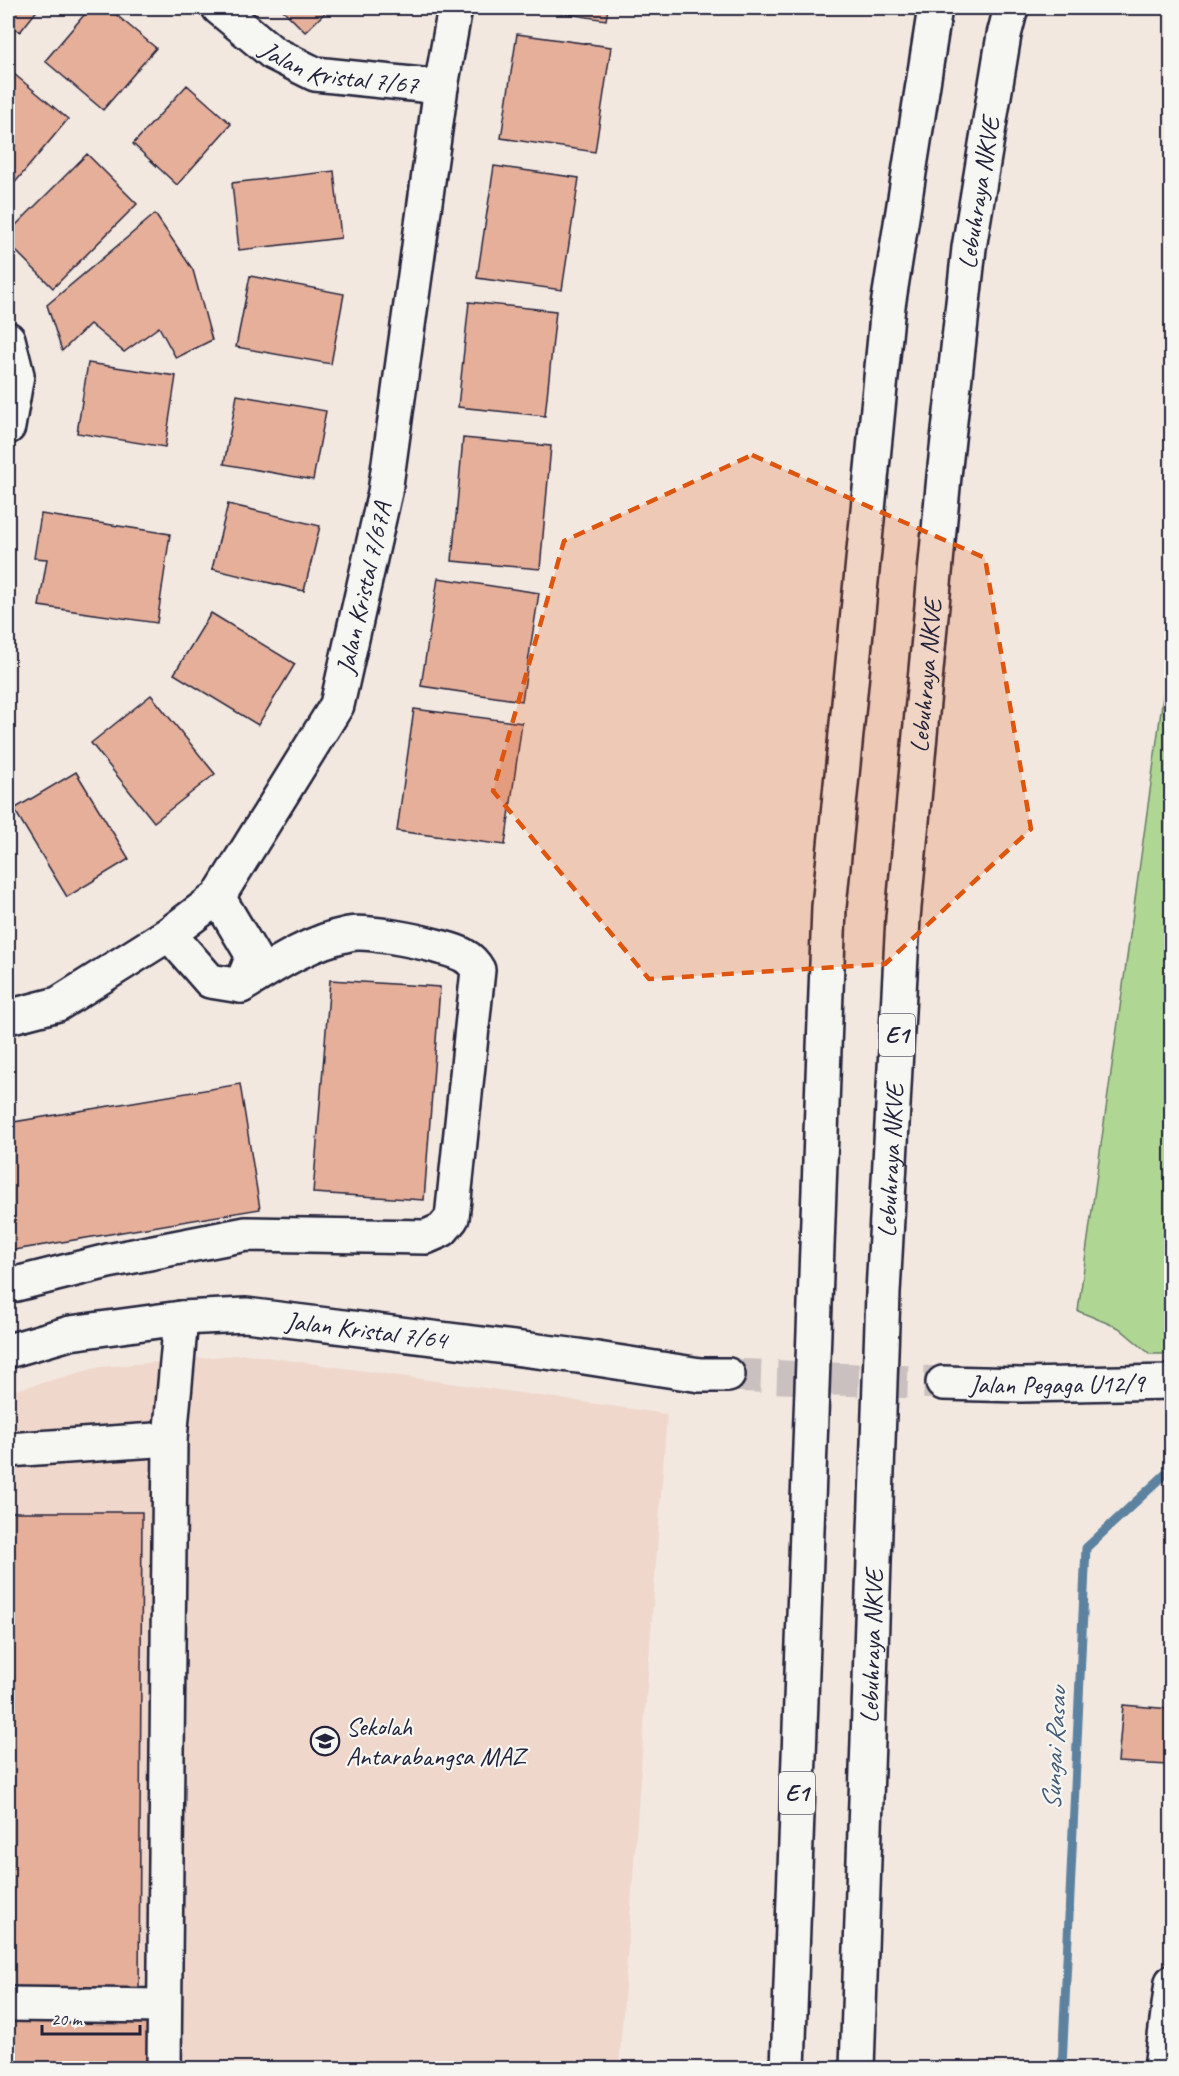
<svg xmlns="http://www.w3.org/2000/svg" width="1179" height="2076" font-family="Caveat,sans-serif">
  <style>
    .built { fill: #efd7cb }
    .green { fill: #afd793; stroke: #687c67; stroke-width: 1.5 }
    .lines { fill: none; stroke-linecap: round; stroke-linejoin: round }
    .stream { stroke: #5c82a0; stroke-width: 9 }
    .building { fill: #e5af9a; stroke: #22223b; stroke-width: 1.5 }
    .minor-tunnel { stroke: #c9c0bf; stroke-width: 33; stroke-dasharray: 33 16; stroke-linecap: butt }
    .minor-casing { stroke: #22223b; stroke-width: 38 }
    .highway-casing { stroke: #22223b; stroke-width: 38 }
    .minor { stroke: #f6f6f2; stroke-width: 33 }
    .highway { stroke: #f6f6f2; stroke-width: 33 }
    .marked { fill: #de560e; fill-opacity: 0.2; stroke: #de560e; stroke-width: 4.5; stroke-dasharray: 12 8; stroke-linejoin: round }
    .labels { text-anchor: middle; stroke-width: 4.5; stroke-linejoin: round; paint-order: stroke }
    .shield { fill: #f6f6f2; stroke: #626272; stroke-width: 1.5 }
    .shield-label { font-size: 24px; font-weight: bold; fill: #22223b }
    .street-label { font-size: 26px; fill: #22223b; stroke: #f6f6f2 }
    .poi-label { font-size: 26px; fill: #22223b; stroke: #f6f6f2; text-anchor: start }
    .water-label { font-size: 27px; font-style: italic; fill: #445a76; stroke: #f6f6f2 }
  </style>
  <rect width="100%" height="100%" fill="#f3e8e0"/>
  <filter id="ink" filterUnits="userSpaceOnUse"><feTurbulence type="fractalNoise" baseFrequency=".0167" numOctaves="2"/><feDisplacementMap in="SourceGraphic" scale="12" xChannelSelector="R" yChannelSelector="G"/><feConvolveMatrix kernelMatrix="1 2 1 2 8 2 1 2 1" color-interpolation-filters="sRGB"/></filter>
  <g filter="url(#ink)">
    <!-- built -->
    <path class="built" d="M246,1354L667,1414L619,2068H8V1392L100,1367Z"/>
    <!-- green -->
    <path class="green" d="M1171,639L1172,1354H1150L1119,1328L1078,1311Z"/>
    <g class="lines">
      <!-- stream -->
      <path class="stream" d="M1062,2068L1086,1548L1172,1468"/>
    </g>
    <!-- building -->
    <path class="building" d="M8,8H39L20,32L8,23Z
      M90,8H108L156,48L103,110L45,61Z
      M281,8H330L305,32Z
      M529,8H608L606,20Z
      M517,34L611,47L595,152L501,138Z
      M8,69L68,119L8,191Z
      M187,85L231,124L177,185L133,144Z
      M87,154L137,204L53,288L8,243V233Z
      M494,166L579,178L562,290L477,278Z
      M334,171L341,238L239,250L232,183Z
      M155,214L193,270L212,340L176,358L159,327L124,352L90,324L62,351L47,305Z
      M250,276L344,294L331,364L236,347Z
      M469,302L556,311L545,416L458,407Z
      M88,363L176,376L165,447L77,433Z
      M237,395L326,411L313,480L224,464Z
      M463,438L551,446L540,569L452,561Z
      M228,504L320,526L304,591L212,569Z
      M41,514L170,534L157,623L39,606L47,559L34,558Z
      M438,578L539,593L522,701L421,686Z
      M211,613L295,664L258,725L174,674Z
      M151,695L215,774L154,822L91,743Z
      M414,709L522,723L505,845L397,831Z
      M76,772L129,859L67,897L14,809Z
      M330,980L440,987L424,1200L313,1193Z
      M240,1084L260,1209L8,1251V1123Z
      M8,1512H142L139,1989H8Z
      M1123,1705L1171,1709L1167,1765L1118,1762Z
      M8,2015H152L151,2068H8Z"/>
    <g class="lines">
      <!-- minor-tunnel -->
      <path class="minor-tunnel" d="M728,1375L943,1383"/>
      <!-- minor casing -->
      <g class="minor-casing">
        <g id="minor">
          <path id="s1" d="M219,8L273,53L315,74L441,87"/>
          <path d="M8,339L17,375L8,427"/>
          <path d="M218,897L253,956L241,986"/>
          <path id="s2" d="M8,1017L58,1004L169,934L218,897L337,705L385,492L441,87L455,8"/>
          <path d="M8,1286L108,1261L246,1234L426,1237L442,1230L452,1218L478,970C469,953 453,951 436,946C418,941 365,930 349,934C309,942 275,965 241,986L210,981L169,934"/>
          <path id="s3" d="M8,1351L70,1333L181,1318L246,1315L578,1356L700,1375H728"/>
          <path id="s4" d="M943,1383L1021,1385L1172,1382"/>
          <path d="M8,1450L170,1439"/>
          <path d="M8,2004L163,2006"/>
          <path d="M164,2068L170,1439L181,1318"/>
          <path d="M1161,2068L1172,1982"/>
        </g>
      </g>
      <!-- highway casing -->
      <g class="highway-casing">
        <g id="highway">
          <path d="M788,2068L829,907L888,306L935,8"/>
          <path id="s5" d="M857,2068L883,1293L903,918L944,476L969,248L1004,35L1011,8"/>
        </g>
      </g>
      <!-- minor -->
      <use href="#minor" class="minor"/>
      <!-- highway -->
      <use href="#highway" class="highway"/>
    </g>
  </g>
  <!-- marked area -->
  <path class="marked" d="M752,455L985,558L1031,829L885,964L649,979L493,791L564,541Z"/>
  <!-- icons -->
  <defs>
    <g id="school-ring" transform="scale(1.5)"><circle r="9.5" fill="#f6f6f2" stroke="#22223b" stroke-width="1.5"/><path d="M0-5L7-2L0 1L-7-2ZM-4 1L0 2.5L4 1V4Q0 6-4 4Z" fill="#22223b"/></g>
  </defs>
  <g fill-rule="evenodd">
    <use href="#school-ring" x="325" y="1741"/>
  </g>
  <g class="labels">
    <!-- shield labels -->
    <g class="shield">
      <rect x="879" y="1014" width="36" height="42" rx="4.5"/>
      <rect x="779" y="1772" width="36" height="42" rx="4.5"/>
    </g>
    <g class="shield-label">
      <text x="897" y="1043">E1</text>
      <text x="797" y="1801">E1</text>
    </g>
    <!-- street labels -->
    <g class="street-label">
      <text dy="9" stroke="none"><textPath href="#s1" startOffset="140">Jalan Kristal 7/67</textPath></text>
      <text dy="9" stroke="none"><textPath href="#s5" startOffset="1880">Lebuhraya NKVE</textPath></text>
      <text dy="9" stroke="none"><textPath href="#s2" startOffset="590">Jalan Kristal 7/67A</textPath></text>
      <text dy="9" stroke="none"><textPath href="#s5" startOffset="1394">Lebuhraya NKVE</textPath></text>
      <text dy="9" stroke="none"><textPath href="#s5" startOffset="908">Lebuhraya NKVE</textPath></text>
      <text dy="9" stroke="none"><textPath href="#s3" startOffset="363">Jalan Kristal 7/64</textPath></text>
      <text dy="9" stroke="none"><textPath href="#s4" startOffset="114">Jalan Pegaga U12/9</textPath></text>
      <text dy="9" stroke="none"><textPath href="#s5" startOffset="422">Lebuhraya NKVE</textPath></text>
    </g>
    <!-- poi labels -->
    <g class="poi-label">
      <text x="346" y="1735">Sekolah<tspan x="346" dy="30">Antarabangsa MAZ</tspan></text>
    </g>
    <!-- water labels -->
    <g class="water-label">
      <text transform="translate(1054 1749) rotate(-87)" y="9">Sungai Rasau</text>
    </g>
  </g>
  <!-- margin -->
  <rect width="1179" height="2076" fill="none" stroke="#f6f6f2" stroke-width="30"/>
  <rect x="15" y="15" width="1149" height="2046" fill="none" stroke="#22223b" stroke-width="2" filter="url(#ink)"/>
  <!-- scale -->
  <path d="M42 2025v9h98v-9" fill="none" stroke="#22223b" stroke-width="3"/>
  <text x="51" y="2025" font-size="18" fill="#22223b" stroke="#f6f6f2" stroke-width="4.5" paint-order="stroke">20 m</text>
</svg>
